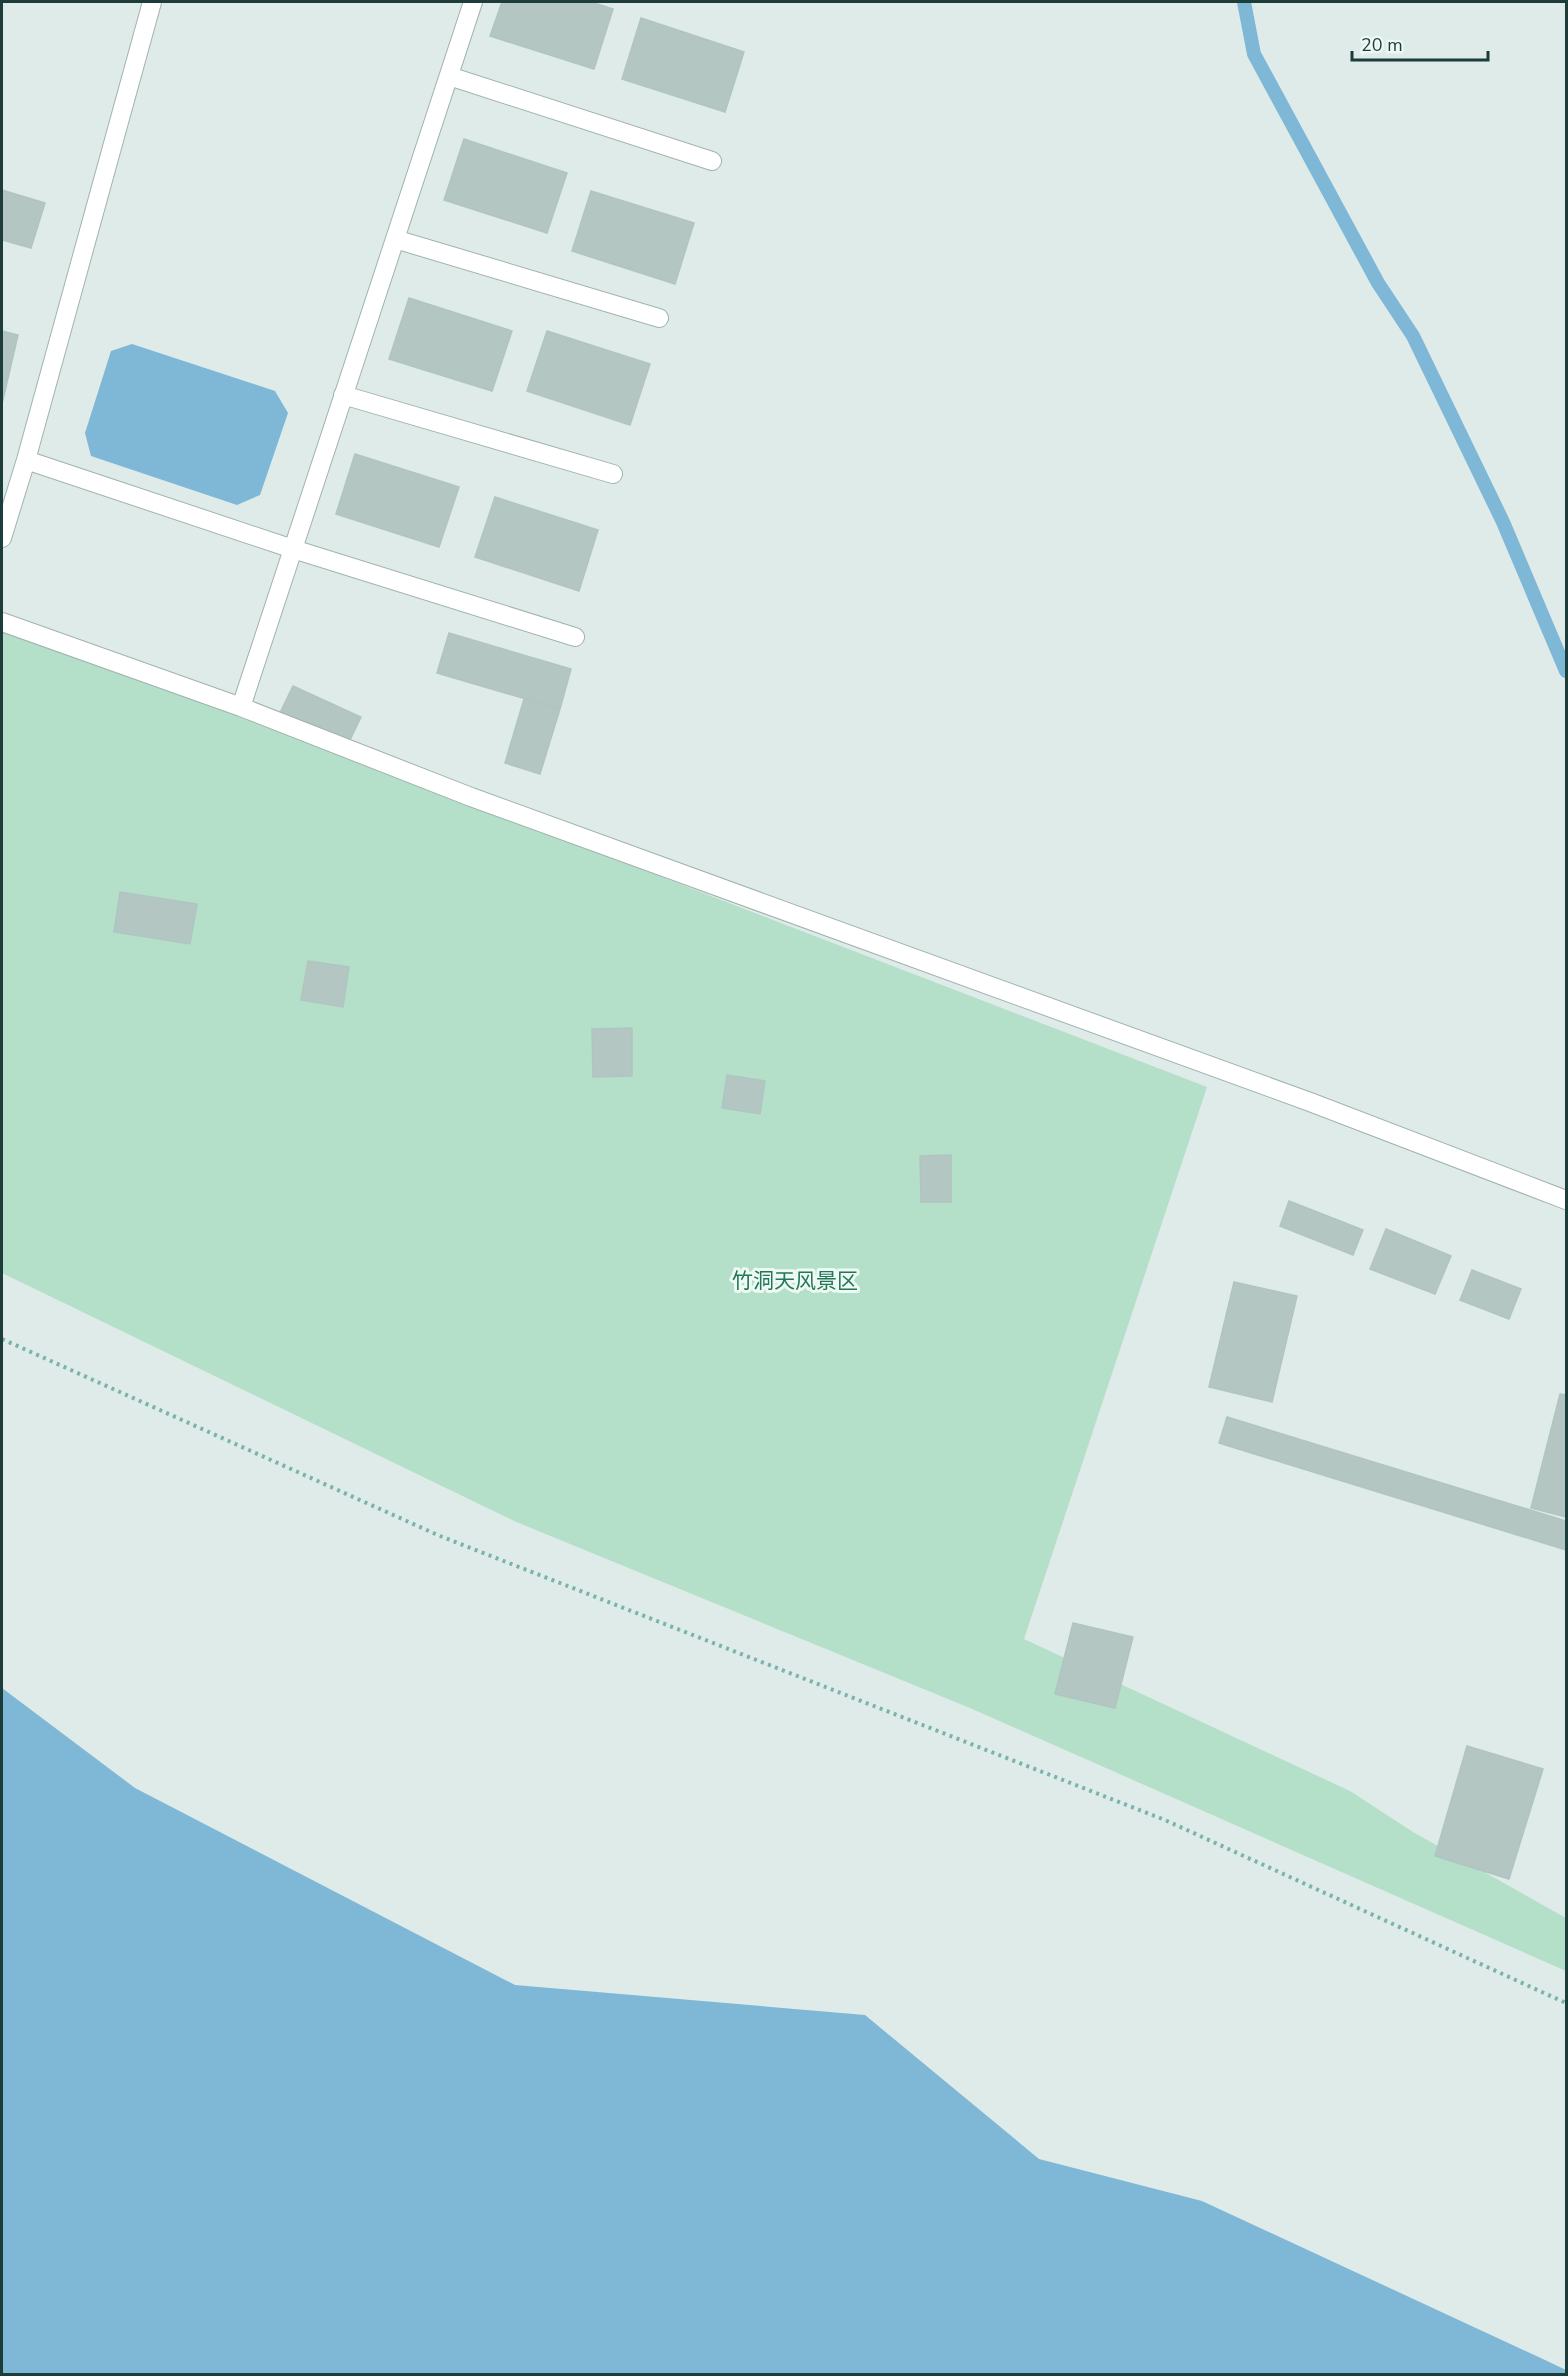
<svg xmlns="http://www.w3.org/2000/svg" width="1568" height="2376" font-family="'Nunito Sans','Noto Sans SC',sans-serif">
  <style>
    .green { fill: #b4dfc8 }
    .water { fill: #7fb7d7 }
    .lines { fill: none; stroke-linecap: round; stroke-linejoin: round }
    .stream { stroke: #7fb7d7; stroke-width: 14 }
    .building { fill: #b3c6c2; stroke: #b0c5c1; stroke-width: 1.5 }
    .service-casing { stroke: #a0b3b1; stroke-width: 20 }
    .path { stroke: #7ab3ad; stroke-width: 4; stroke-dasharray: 3 4.5; stroke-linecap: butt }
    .service { stroke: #fff; stroke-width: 18 }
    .labels { text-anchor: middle; stroke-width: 6; stroke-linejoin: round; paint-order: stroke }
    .park-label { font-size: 21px; fill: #237855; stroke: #eef8f5 }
  </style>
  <rect width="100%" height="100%" fill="#deebe8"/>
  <!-- green -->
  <path class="green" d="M2,623L1207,1087L1024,1639L1350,1791L1413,1832L1566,1918V1971L970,1708L514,1521L2,1273Z"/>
  <!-- water -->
  <path class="water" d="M132,344L275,391L288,413L260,495L237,505L91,456L85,433L111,351Z
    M2,1688L135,1788L515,1985L865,2015L1039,2159L1202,2201L1545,2360L1566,2370V2374H2Z"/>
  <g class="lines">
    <!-- stream -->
    <path class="stream" d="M1244,2L1254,54L1378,283L1413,336L1503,522L1566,671"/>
  </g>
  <!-- building -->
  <path class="building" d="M502,2H591L613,9L594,69L490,36Z
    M641,18L744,52L725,112L622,79Z
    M464,139L567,173L547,233L444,200Z
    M2,190L45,203L31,248L2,240Z
    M591,191L694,223L675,284L572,251Z
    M409,298L512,331L492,391L389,359Z
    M2,331L18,335L2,404Z
    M547,331L650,364L630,425L527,391Z
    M355,454L459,487L439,547L336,514Z
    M495,497L598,530L579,591L475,557Z
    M449,633L571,669L560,709L437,673Z
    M293,686L361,717L347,746L279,715Z
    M524,699L560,709L540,774L505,763Z
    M120,892L197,904L190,944L114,932Z
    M308,961L349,967L343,1007L301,1000Z
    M632,1028V1076L593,1077L592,1029Z
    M727,1075L765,1081L760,1114L722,1108Z
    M951,1155V1202H921L920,1156Z
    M1289,1201L1363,1230L1353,1255L1280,1226Z
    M1386,1229L1451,1256L1435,1294L1370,1269Z
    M1472,1270L1521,1289L1509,1319L1460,1300Z
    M1234,1282L1297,1296L1272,1402L1209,1387Z
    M1560,1394L1566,1395V1517L1531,1508Z
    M1227,1417L1566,1521V1550L1219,1443Z
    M1073,1623L1133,1637L1115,1708L1055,1694Z
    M1467,1746L1543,1769L1509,1879L1435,1856Z"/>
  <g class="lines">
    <!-- service casing -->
    <g class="service-casing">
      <path id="service" d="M449,76L712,161
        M395,239L659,318
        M343,395L613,474
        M26,460L293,549L575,637
        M2,538L26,460L152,2
        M2,622L241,707L471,797L1310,1102L1566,1200
        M241,707L473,2"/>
    </g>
    <!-- path -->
    <path class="path" d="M2,1339L440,1536L1165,1820L1566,2003"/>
    <!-- service -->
    <use href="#service" class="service"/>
  </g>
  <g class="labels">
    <!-- park labels -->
    <g class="park-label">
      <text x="795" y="1288">竹洞天风景区</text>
    </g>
  </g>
  <!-- border -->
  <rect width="1568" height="2376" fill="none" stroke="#1d3d3b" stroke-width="6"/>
  <!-- scale -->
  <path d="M1352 51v9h136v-9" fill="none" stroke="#1d3d3b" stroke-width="3"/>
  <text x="1361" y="51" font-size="18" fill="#1d3d3b" stroke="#eef8f5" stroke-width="4.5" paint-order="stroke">20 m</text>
</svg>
